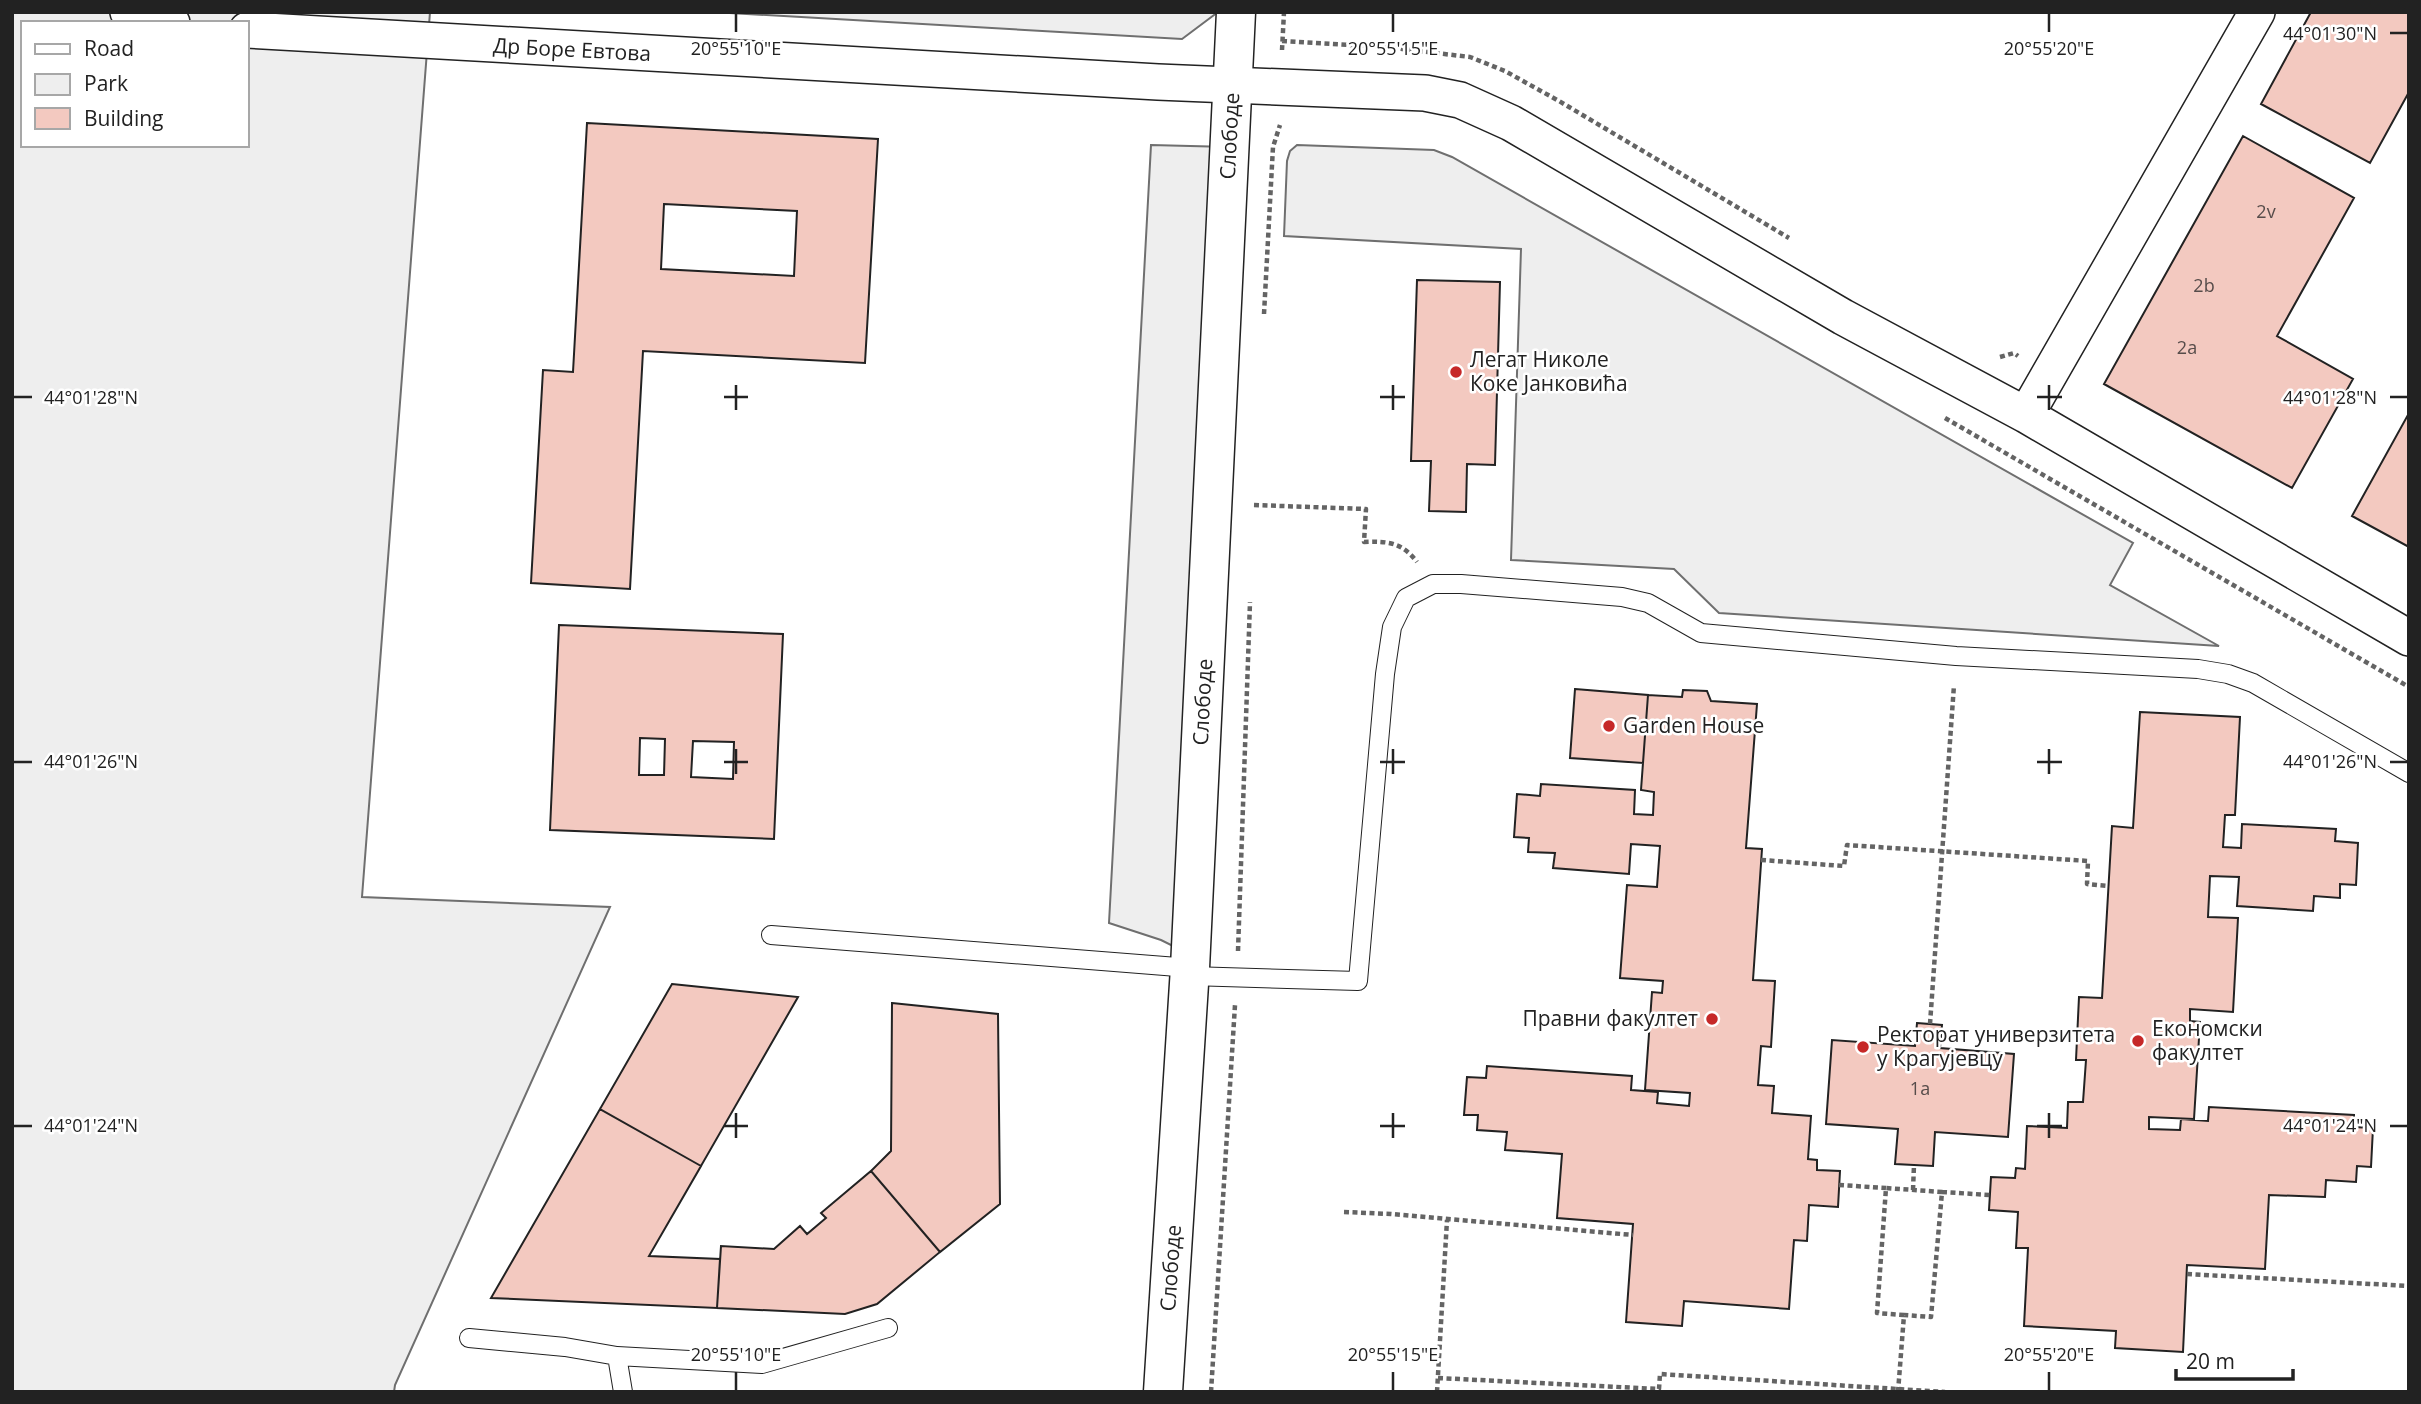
<svg xmlns="http://www.w3.org/2000/svg" width="2421" height="1404" font-family="'Open Sans',sans-serif">
  <style>
    .green { fill: #eee; stroke: #6f6f6f; stroke-width: 2; fill-rule: evenodd }
    .building { fill: #f3c9c0; stroke: #222; stroke-width: 2; fill-rule: evenodd }
    .lines { fill: none; stroke-linecap: round; stroke-linejoin: round }
    .service-casing { stroke: #222; stroke-width: 20 }
    .minor-casing { stroke: #222; stroke-width: 38 }
    .tertiary-casing { stroke: #222; stroke-width: 41 }
    .path { stroke: #646464; stroke-width: 4.5; stroke-dasharray: 5 3.5; stroke-linecap: butt }
    .service { stroke: #fff; stroke-width: 18 }
    .minor { stroke: #fff; stroke-width: 35 }
    .tertiary { stroke: #fff; stroke-width: 38 }
    .ticks { fill: none; stroke: #222; stroke-width: 2.5 }
    .poi-dot { fill: #c62828; stroke: #fff; stroke-width: 2.5 }
    .labels { text-anchor: middle; stroke-width: 5; stroke-linejoin: round; paint-order: stroke }
    .number-label { font-size: 18px; fill: #564c4a }
    .street-label { font-size: 21px; fill: #222; stroke: #fff }
    .poi-label { font-size: 21px; fill: #222; stroke: #fff; text-anchor: start }
    .ticks-label { font-size: 18px; text-anchor: middle; fill: #222; stroke: #fff; stroke-width: 5; stroke-linejoin: round; paint-order: stroke }
  </style>
  <rect width="100%" height="100%" fill="#fff"/>
  <!-- green -->
  <path class="green" d="M12,12H430L362,897L610,907L395,1385L394,1392H12ZM23,23H247V145H23Z
    M712,12H1218L1182,39Z
    M1151,145L1229,147L1191,955L1161,940L1109,923Z
    M1297,145L1434,150L1452,157L2133,543L2110,585L2219,646L1719,613L1674,569L1511,560L1521,249L1284,236L1287,161L1290,151Z"/>
  <!-- building -->
  <path class="building" d="M2311,12H2409V92L2370,163L2261,104Z
    M587,123L878,139L865,363L643,351L630,589L531,583L543,370L573,372ZM664,204L797,211L794,276L661,269Z
    M2243,136L2354,198L2277,336L2353,379L2292,488L2104,384Z
    M1417,280L1500,282L1495,465L1467,464L1466,512L1429,511L1431,461H1411Z
    M2409,413V547L2352,516Z
    M559,625L783,634L774,839L550,830ZM640,738L665,739L664,775H639ZM693,741L734,742L733,779L691,777Z
    M1575,689L1648,695L1643,763L1570,758Z
    M1683,690L1707,691L1711,701L1757,704L1746,848L1762,849L1753,980L1775,981L1771,1047L1761,1046L1758,1085L1774,1086L1772,1113L1811,1116L1808,1159L1817,1160V1170L1840,1171L1838,1207L1809,1205L1807,1241L1794,1240L1789,1309L1684,1301L1682,1326L1626,1322L1633,1224L1557,1218L1562,1154L1505,1150L1507,1132L1477,1130L1478,1115H1464L1467,1077L1486,1078L1487,1066L1632,1076L1631,1090L1658,1092L1657,1103L1689,1106L1690,1093L1645,1090L1652,992L1662,993L1663,981L1620,978L1627,885L1657,887L1660,846L1631,844L1629,874L1553,868L1555,853L1528,852L1529,838L1514,837L1517,794L1540,796L1541,784L1635,790L1634,814L1653,815L1654,792L1641,790L1648,695L1682,697Z
    M2140,712L2240,717L2235,815H2225L2223,847L2241,848L2242,824L2336,829L2335,841L2358,843L2356,885L2340,884V898L2314,896L2313,911L2237,906L2239,877L2210,876L2208,917L2238,918L2233,1012L2190,1009V1021L2200,1022L2194,1119L2149,1117V1129L2180,1130L2181,1119L2208,1121L2209,1107L2354,1115V1127L2373,1128L2371,1167L2357,1166L2356,1182L2326,1180L2325,1197L2269,1195L2265,1269L2187,1265L2183,1352L2115,1348L2116,1331L2024,1326L2028,1248H2016L2018,1212L1989,1210L1991,1177L2015,1178L2016,1168L2025,1169L2027,1126L2067,1128L2068,1102H2083L2086,1060H2076L2079,997L2102,998L2112,826L2133,828Z
    M672,984L798,997L701,1166L600,1109Z
    M892,1003L998,1014L1000,1204L940,1252L871,1171L891,1151Z
    M1917,1023L1942,1025L1940,1048L2014,1054L2008,1137L1935,1132L1933,1166L1895,1164L1898,1129L1826,1124L1832,1040L1915,1046Z
    M600,1109L701,1166L649,1256L720,1259L717,1308L491,1298Z
    M871,1171L940,1252L877,1304L845,1314L717,1308L721,1246L774,1249L800,1226L807,1234L826,1218L821,1213Z"/>
  <g class="lines">
    <!-- service casing -->
    <g class="service-casing">
      <path id="service" d="M771,935L1190,968
        M1190,976L1358,981L1385,674L1392,627L1406,598L1433,584H1461L1622,597L1648,603L1701,633L1956,656L2198,669L2228,674L2253,683L2409,773
        M469,1338L565,1347L617,1356L623,1392
        M617,1356L762,1364L888,1328"/>
    </g>
    <!-- minor casing -->
    <g class="minor-casing">
      <path id="minor" d="M128,12L172,23
        M247,30L1158,82L1425,93L1460,100L1511,123L1843,317L2026,415L2257,12
        M2026,415L2409,638"/>
    </g>
    <!-- tertiary casing -->
    <g class="tertiary-casing">
      <path id="tertiary" d="M1163,1392L1190,968L1236,12"/>
    </g>
    <!-- path -->
    <path class="path" d="M1282,41L1385,47L1470,57L1505,71L1559,101L1789,238
      M1282,50L1284,12
      M1264,314L1273,147L1280,125
      M2000,357L2014,353L2018,356
      M1945,418L2409,687
      M1254,505L1366,509L1364,542C1387,541 1402,542 1417,562
      M1761,860L1844,866L1847,845L2088,861L2087,884L2109,886
      M1238,951L1250,602
      M1930,1024L1954,685
      M1839,1185L1886,1188
      M1913,1190L1914,1165
      M1942,1192L1990,1195
      M1344,1212L1391,1214L1633,1235
      M2187,1274L2409,1286
      M1438,1378L1659,1389L1660,1374L1945,1392
      M1211,1392L1235,1005
      M1437,1392L1447,1220
      M1898,1392L1904,1315L1931,1317L1942,1192L1886,1188L1877,1313L1904,1315"/>
    <!-- service -->
    <use href="#service" class="service"/>
    <!-- minor -->
    <use href="#minor" class="minor"/>
    <!-- tertiary -->
    <use href="#tertiary" class="tertiary"/>
  </g>
  <!-- ticks -->
  <path class="ticks" d="M736,14V32M1393,14V32M2049,14V32M2390,33H2407M736,385V410M1393,385V410M2049,385V410M14,397H32M724,397H748M1380,397H1405M2037,397H2062M2390,397H2407M736,749V774M1393,749V774M2049,749V774M14,762H32M724,762H748M1380,762H1405M2037,762H2062M2390,762H2407M736,1113V1138M1393,1113V1138M2049,1113V1138M14,1126H32M724,1126H748M1380,1126H1405M2037,1126H2062M2390,1126H2407M736,1372V1390M1393,1372V1390M2049,1372V1390"/>
  <!-- markers -->
  <g class="poi-dot">
    <circle cx="1456" cy="372" r="7"/>
    <circle cx="1609" cy="726" r="7"/>
    <circle cx="1712" cy="1019" r="7"/>
    <circle cx="2138" cy="1041" r="7"/>
    <circle cx="1863" cy="1047" r="7"/>
  </g>
  <g class="labels">
    <!-- number labels -->
    <g class="number-label">
      <text x="2266" y="218">2v</text>
      <text x="2204" y="292">2b</text>
      <text x="2187" y="354">2a</text>
      <text x="1920" y="1095">1a</text>
    </g>
    <!-- street labels -->
    <g class="street-label">
      <text transform="translate(572 50) rotate(3)" y="7">Др Боре Евтова</text>
      <text transform="translate(1230 136) rotate(-87)" y="7">Слободе</text>
      <text transform="translate(1203 702) rotate(-87)" y="7">Слободе</text>
      <text transform="translate(1171 1268) rotate(-86)" y="7">Слободе</text>
    </g>
    <!-- poi labels -->
    <g class="poi-label">
      <text x="1470" y="367">Легат Николе<tspan x="1470" dy="24">Коке Јанковића</tspan></text>
      <text x="1623" y="733">Garden House</text>
      <text x="1698" y="1026" text-anchor="end">Правни факултет</text>
      <text x="2152" y="1036">Економски<tspan x="2152" dy="24">факултет</tspan></text>
      <text x="1877" y="1042">Ректорат универзитета<tspan x="1877" dy="24">у Крагујевцу</tspan></text>
    </g>
  </g>
  <g class="ticks-label">
    <text x="2330" y="40">44°01'30"N</text>
    <text x="736" y="55">20°55'10"E</text>
    <text x="1393" y="55">20°55'15"E</text>
    <text x="2049" y="55">20°55'20"E</text>
    <text x="91" y="404">44°01'28"N</text>
    <text x="2330" y="404">44°01'28"N</text>
    <text x="91" y="768">44°01'26"N</text>
    <text x="2330" y="768">44°01'26"N</text>
    <text x="91" y="1132">44°01'24"N</text>
    <text x="2330" y="1132">44°01'24"N</text>
    <text x="736" y="1361">20°55'10"E</text>
    <text x="1393" y="1361">20°55'15"E</text>
    <text x="2049" y="1361">20°55'20"E</text>
  </g>
  <!-- border -->
  <rect width="2421" height="1404" fill="none" stroke="#222222" stroke-width="28"/>
  <!-- legend -->
  <rect x="21" y="21" width="228" height="126" fill="#ffffff" stroke="#a7a7a7" stroke-width="2"/>
  <rect x="35" y="44" width="35" height="10" fill="#ffffff" stroke="#a7a7a7" stroke-width="2"/>
  <text x="84" y="56" font-size="21" fill="#222222">Road</text>
  <rect x="35" y="74" width="35" height="21" fill="#eeeeee" stroke="#a7a7a7" stroke-width="2"/>
  <text x="84" y="91" font-size="21" fill="#222222">Park</text>
  <rect x="35" y="108" width="35" height="21" fill="#f3c9c0" stroke="#a7a7a7" stroke-width="2"/>
  <text x="84" y="126" font-size="21" fill="#222222">Building</text>
  <!-- scale -->
  <path d="M2176 1369v10h117v-10" fill="none" stroke="#222222" stroke-width="3.5"/>
  <text x="2186" y="1369" font-size="21" fill="#222222" stroke="#ffffff" stroke-width="5" paint-order="stroke">20 m</text>
</svg>
